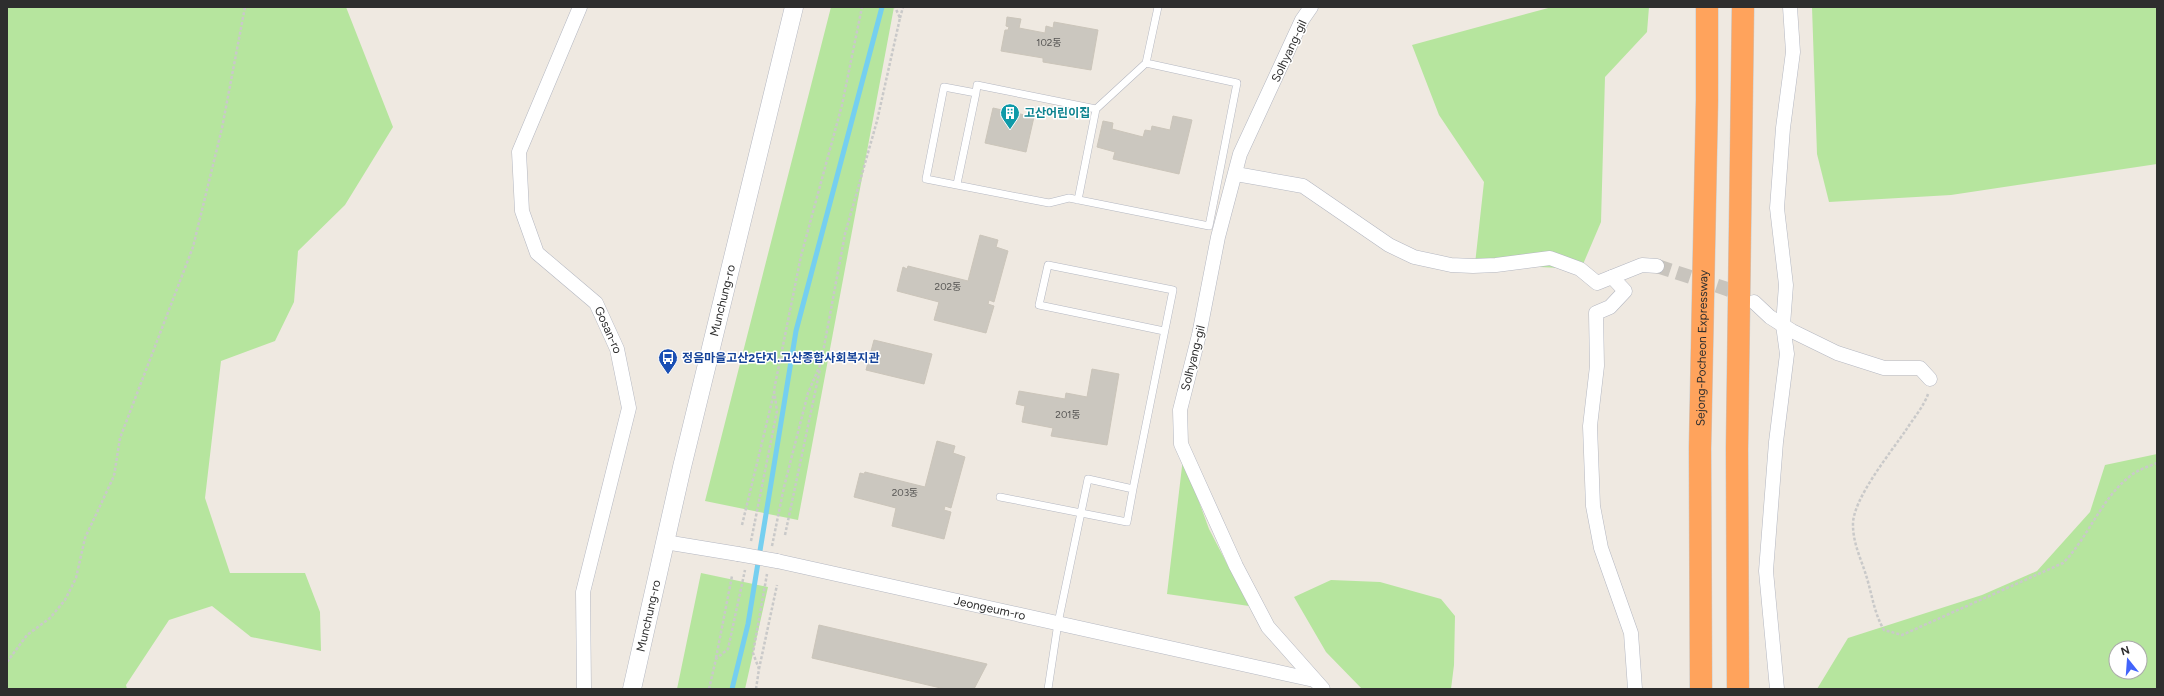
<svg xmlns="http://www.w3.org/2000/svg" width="2164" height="696" font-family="Figtree,'Noto Sans KR',sans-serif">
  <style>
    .green { fill: #b6e59e; fill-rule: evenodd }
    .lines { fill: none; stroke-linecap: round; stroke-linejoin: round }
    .stream { stroke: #75cff0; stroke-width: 5 }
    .building { fill: #cbc7bf; stroke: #cbc5ba }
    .minor-tunnel { stroke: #c8c4bd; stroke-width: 14; stroke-dasharray: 14 7; stroke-linecap: butt }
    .service-casing { stroke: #b4b7c1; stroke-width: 8 }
    .minor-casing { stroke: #b4b7c1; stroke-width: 15 }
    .tertiary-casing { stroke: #b4b7c1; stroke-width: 19 }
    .motorway-casing { stroke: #c9c9c9; stroke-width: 23 }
    .path { stroke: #c9c9c9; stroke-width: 2.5; stroke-dasharray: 3 2; stroke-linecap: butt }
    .service { stroke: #fff; stroke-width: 7 }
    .minor { stroke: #fff; stroke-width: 14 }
    .tertiary { stroke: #fff; stroke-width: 18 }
    .motorway { stroke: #ffa35c; stroke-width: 22 }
    .minor-bridge-casing { stroke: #b4b7c1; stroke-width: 15; stroke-linecap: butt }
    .minor-bridge { stroke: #fff; stroke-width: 14 }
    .labels { text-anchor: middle; stroke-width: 3; stroke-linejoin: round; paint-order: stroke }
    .number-label { font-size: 10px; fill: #555452 }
    .street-label { font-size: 12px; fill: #2e2e2e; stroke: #fff }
    .culture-label { font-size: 12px; font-weight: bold; fill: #0d838f; stroke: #fff; text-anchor: start }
    .transit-label { font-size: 12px; font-weight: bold; fill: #164399; stroke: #fff; text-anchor: start }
  </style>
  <rect width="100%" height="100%" fill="#efe9e1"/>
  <!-- green -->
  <path class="green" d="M7,7H346L393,127L345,205L298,251L294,302L275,341L221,361L205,498L230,573H305L320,612L321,651L251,637L212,606L169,620L126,685L127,689H7Z
    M831,7H894L798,520L705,501Z
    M1552,7H1649L1647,32L1605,77L1601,222L1581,269L1475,264L1484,182L1439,115L1412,45Z
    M1812,7H2157V164L1951,195L1829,202L1817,154Z
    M2157,454V689H1817L1848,638L1982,595L2037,571L2090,512L2105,465ZM2116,648H2140V672H2116Z
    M1183,458L1209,529L1249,606L1167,594Z
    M701,573L768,587L745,689H677Z
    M1331,580L1380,582L1441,599L1455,616L1454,665L1451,689H1362L1326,652L1294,597Z"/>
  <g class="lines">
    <!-- stream -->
    <path class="stream" d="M732,689L748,624L796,331L882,7"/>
  </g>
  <!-- building -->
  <path class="building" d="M1007,17L1021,19L1019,28L1045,33L1046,26L1053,28L1054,22L1098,30L1091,70L1043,62V58L1001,51L1005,30H1008L1009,27L1006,26Z
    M993,108L1034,117L1026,152L985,143Z
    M1173,116L1192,120L1179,174L1113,159L1115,152L1097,147L1103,121L1113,123L1112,129L1143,137L1145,130L1151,131L1152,126L1170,130Z
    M980,235L998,240L996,247L1008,251L994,302L989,300L988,304L994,306L986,333L934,320L939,302L897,291L903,267L907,269L908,266L968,281Z
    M874,340L932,354L924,384L866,370Z
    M1092,369L1119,374L1107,445L1051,436L1053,428L1022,422L1025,406L1016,404L1019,391L1065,399L1066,393L1087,397Z
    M937,441L955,446L953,453L965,457L951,508L945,506L944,510L951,512L944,539L892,526L896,508L854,497L860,473L864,474L865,472L925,487Z
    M819,625L987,664L974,689H945L812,658Z"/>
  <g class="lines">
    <!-- minor-tunnel -->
    <path class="minor-tunnel" d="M1657,266L1727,289L1745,297"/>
    <!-- service casing -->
    <g class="service-casing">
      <path id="service" d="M976,93L977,85L1096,109
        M957,184L976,93L944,87L926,179L1049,203L1069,198L1209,226L1237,83L1146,63L1158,7
        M1078,200L1096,109L1146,63
        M1000,497L1127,522L1133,489
        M1048,689L1058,623L1088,479L1133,489L1173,290L1048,265L1039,305L1164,331"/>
    </g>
    <!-- minor casing -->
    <g class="minor-casing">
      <g id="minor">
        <path id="s1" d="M580,7L519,152L522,211L537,253L596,303L617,349L629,408L583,592L584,689"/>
        <path d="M1311,7L1302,20L1240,154L1218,237L1199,335L1180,410L1181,444L1236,566L1268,627L1323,689"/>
        <path d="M1236,174L1303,186L1389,245L1414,257L1451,265L1473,266L1496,265L1550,258L1580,269L1597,283L1642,265L1657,266"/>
        <path d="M1612,277L1625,291L1610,307L1596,313L1597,366L1590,426L1593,506L1601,548L1631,633L1635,689"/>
        <path d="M1754,302L1770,317L1792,331L1837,353L1884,368H1920L1930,379"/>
        <path d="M665,542L738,554"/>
        <path id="s2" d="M777,561L1314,680"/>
        <path d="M1777,689L1766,571L1776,442L1787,354L1783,325L1786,285L1777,208L1783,128L1793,52L1790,7"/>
      </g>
    </g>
    <!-- tertiary casing -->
    <g class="tertiary-casing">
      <g id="tertiary">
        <path id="s3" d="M632,689L682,467L794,7"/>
      </g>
    </g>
    <!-- motorway casing -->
    <g class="motorway-casing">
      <g id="motorway">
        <path id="s4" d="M1701,689L1700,448L1707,100V7"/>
        <path d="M1738,689L1737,449L1743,7"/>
      </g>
    </g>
    <!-- path -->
    <path class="path" d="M900,18L903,7
      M1928,394C1924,406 1913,419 1906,430C1891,452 1852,500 1853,525C1853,543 1861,559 1866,575C1872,594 1874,613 1884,630L1902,635L2063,563C2088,538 2101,499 2129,477C2137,470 2147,467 2157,463
      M742,525L774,393
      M785,535L820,369
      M751,541L777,411L774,390L801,256L842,105L862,7
      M772,546L784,487L808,393L821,363L845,234L877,121L900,18L895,7
      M716,658L732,576
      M7,662L27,635L50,618L65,600L76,578L85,538L114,476L120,438L193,247L222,128L245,7
      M759,669L777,585
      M709,689L716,659L728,649L745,570
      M756,689L759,669L753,653L767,574"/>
    <!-- service -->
    <use href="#service" class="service"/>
    <!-- minor -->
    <use href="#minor" class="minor"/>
    <!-- tertiary -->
    <use href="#tertiary" class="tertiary"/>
    <!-- motorway -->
    <use href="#motorway" class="motorway"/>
    <!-- minor-bridge casing -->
    <g class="minor-bridge-casing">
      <path id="minor-bridge" d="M738,554L777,561"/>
    </g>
    <!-- minor-bridge -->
    <use href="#minor-bridge" class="minor-bridge"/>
  </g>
  <!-- icons -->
  <defs>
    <g id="building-pin" transform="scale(1)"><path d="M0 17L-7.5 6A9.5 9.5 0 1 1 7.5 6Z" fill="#0f9aa8" stroke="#fff"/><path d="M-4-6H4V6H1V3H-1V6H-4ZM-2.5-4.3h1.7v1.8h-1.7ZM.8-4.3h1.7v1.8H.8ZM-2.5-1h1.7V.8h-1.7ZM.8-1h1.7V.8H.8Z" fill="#fff"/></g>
    <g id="bus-pin" transform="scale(1)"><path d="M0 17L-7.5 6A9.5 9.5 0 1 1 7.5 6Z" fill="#1a4fb4" stroke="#fff"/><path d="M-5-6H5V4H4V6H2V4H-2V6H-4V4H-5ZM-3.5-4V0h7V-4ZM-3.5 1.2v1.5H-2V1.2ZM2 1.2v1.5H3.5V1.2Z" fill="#fff"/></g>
  </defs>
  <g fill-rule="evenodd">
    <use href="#building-pin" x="1010" y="113"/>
    <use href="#bus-pin" x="668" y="358"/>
  </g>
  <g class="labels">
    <!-- number labels -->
    <g class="number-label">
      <text x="1049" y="46">102동</text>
      <text x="948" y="290">202동</text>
      <text x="1068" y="418">201동</text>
      <text x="905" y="496">203동</text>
    </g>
    <!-- street labels -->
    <g class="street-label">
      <text transform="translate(1289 51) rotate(-65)" y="4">Solhyang-gil</text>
      <text dy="4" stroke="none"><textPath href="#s3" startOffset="399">Munchung-ro</textPath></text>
      <text dy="4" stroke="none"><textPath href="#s1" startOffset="368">Gosan-ro</textPath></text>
      <text dy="4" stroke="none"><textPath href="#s4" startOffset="341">Sejong-Pocheon Expressway</textPath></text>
      <text transform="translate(1193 358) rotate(-76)" y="4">Solhyang-gil</text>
      <text dy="4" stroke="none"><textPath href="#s2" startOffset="218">Jeongeum-ro</textPath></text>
      <text dy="4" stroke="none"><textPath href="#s3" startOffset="75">Munchung-ro</textPath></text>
    </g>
    <!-- culture labels -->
    <g class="culture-label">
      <text x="1024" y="117">고산어린이집</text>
    </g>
    <!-- transit labels -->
    <g class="transit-label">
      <text x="682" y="362">정음마을고산2단지.고산종합사회복지관</text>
    </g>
  </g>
  <!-- border -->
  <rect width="2164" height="696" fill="none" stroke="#2e2e2e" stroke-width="16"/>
  <!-- north arrow -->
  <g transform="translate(2128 660) rotate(343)"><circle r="19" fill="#ffffff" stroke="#ababab"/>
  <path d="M0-3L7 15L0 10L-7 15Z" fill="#4264fb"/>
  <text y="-6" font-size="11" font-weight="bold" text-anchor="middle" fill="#2e2e2e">N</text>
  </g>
</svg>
